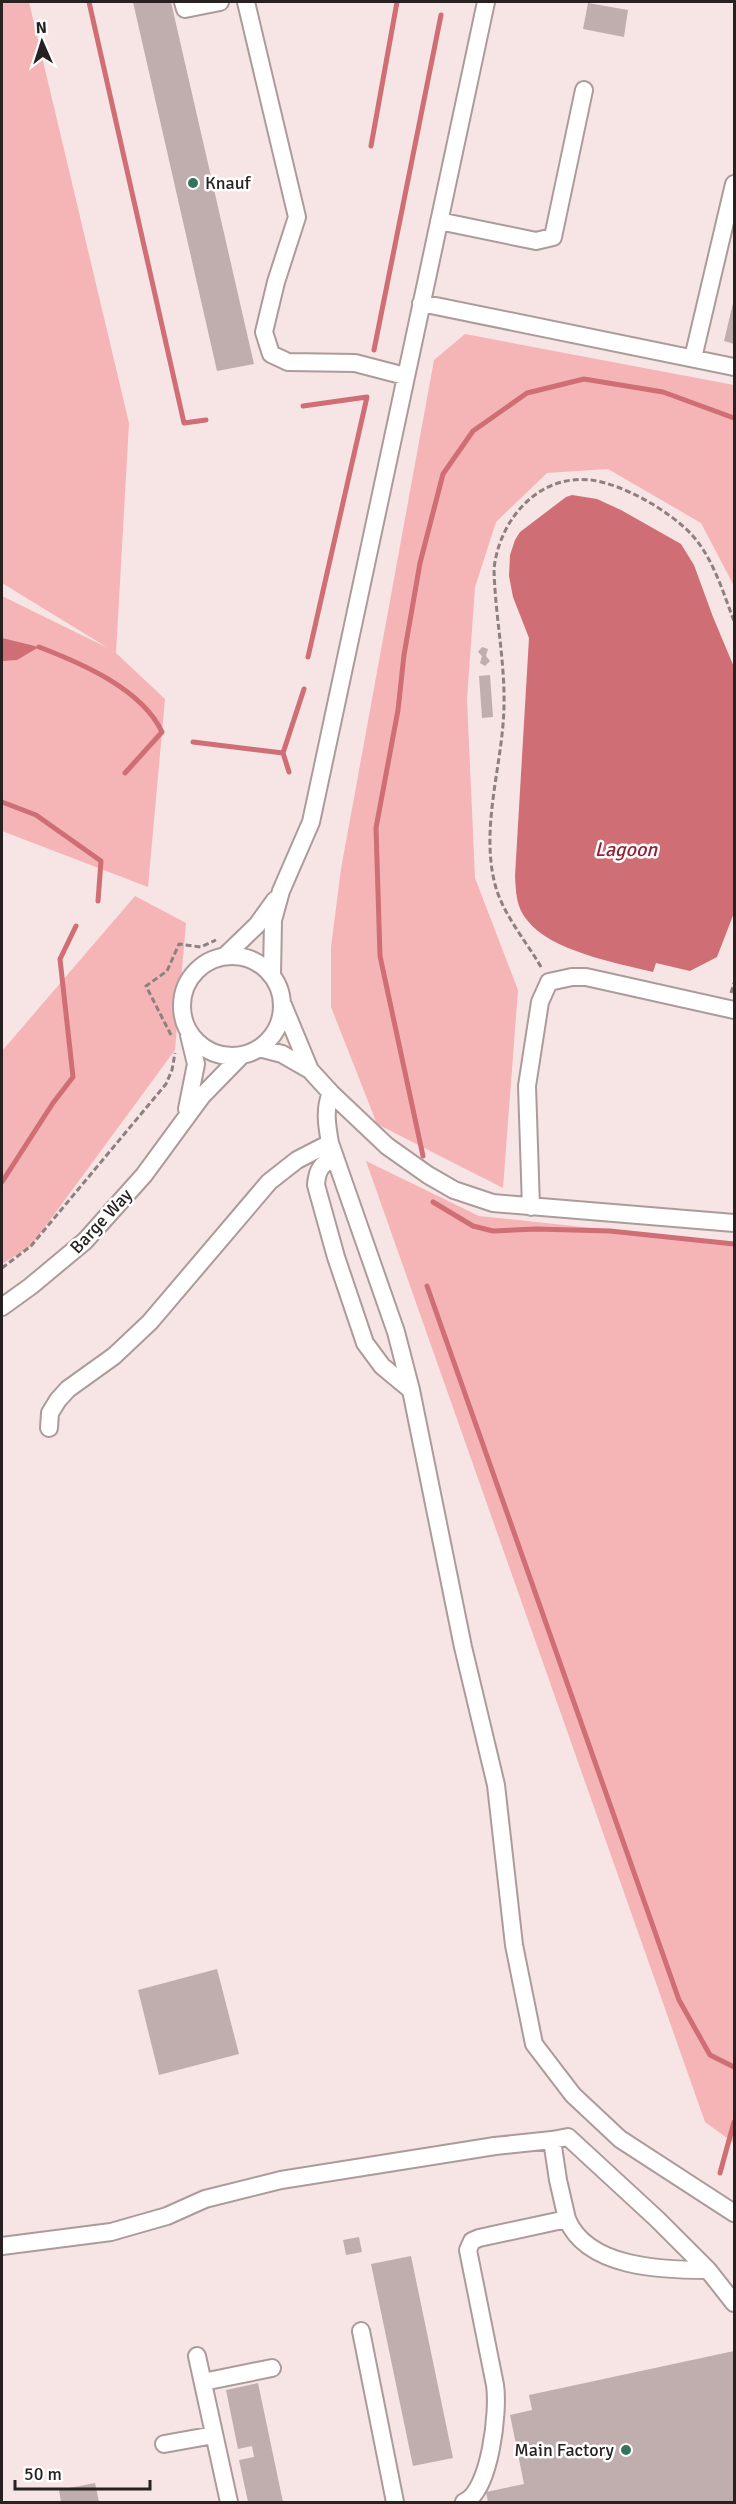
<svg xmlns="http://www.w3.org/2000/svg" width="736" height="2504" font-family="Signika,sans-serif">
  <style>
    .green { fill: #f5b5b6 }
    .water { fill: #cf6e74 }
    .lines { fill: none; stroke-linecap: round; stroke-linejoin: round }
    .stream { stroke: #cf6e74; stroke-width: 5 }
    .building { fill: #c0aeae }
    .minor-casing { stroke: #ac9b9b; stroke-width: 20 }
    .path { stroke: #8d8080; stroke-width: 3; stroke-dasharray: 6 3; stroke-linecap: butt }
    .minor { stroke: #fff; stroke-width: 16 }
    .poi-dot { fill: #36725c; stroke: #fff; stroke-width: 2 }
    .labels { text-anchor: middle; stroke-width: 5; stroke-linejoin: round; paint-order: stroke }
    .poi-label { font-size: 18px; fill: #282121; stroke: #fff; text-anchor: start }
    .street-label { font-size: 18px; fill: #282121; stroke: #fff }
    .water-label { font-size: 20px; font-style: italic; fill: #962134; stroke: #fff }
  </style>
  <rect width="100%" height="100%" fill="#f7e4e4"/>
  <!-- green -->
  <path class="green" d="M2,2H29L129,423L116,653L165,699L148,887L2,831V596L108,648L2,583Z
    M465,334L734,385V586L701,523L608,469L547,473L496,522L475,587L467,699L475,878L518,990L503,1188L377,1124L331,1007V947L341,869L434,360Z
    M135,896L186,923L175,1050L31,1246L2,1264V1051Z
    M366,1161L479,1216L734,1243V2143L705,2122Z"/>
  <!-- water -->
  <path class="water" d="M572,495L597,499L621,510L681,544L694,565L713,617L734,667V913L717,957L690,971L656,963L653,972C617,963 550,951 527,920C516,907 516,892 515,876L529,638L513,597L509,576L510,555L515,540L520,532L566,497Z
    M2,638L39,647L17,660L2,661Z"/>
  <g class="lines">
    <!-- stream -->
    <path class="stream" d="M89,2L184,423L206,420
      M371,146L397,2
      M374,350L441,15
      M303,406L367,397L308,657
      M39,647C81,663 142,689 162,732L125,773
      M193,742L283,753L304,689
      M283,753L289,772
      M2,802L36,815L101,861L98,901
      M423,1156L380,956L376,828L398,710L404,655L420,563L443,474L473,431L527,393L584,379L663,392L734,418
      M2,1182L53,1103L73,1077L60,959L76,926
      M433,1202L473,1226L493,1231L536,1229L610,1231L734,1244
      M427,1286L679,2000L710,2055L734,2067
      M720,2173L734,2122"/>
  </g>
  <!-- building -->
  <path class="building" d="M133,2H171L254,364L217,371Z
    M588,3L628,10L624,37L583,29Z
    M734,299V344L724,341Z
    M482,647L488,649L486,656L490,661L485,666L480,663L482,656L478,652Z
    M490,675L493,717L482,718L479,676Z
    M217,1969L239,2054L159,2075L138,1990Z
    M359,2237L362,2252L346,2255L343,2240Z
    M411,2256L453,2458L413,2466L371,2264Z
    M734,2351V2502H488L486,2492L524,2484L510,2415L532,2410L529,2395Z
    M258,2383L283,2502H248L239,2460L254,2457L252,2446L238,2449L226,2390Z
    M95,2483L99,2502H61L59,2490Z"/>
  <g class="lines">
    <!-- minor casing -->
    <g class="minor-casing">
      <path id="minor" d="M183,2L185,9L220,2
        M246,2L297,217L276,282L264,332L271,354L288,362L355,363L405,376
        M439,221L536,241L553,237L584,90
        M421,303L734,367
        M693,358L734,184
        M226,955L257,925L275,900
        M182 1006a50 50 0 1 1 100 0a50 50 0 1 1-100 0Z
        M272,974L273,920L281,891L311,822L486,2
        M283,1005L310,1070
        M259,1048L282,1054L310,1070L331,1093L387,1146L428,1175L454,1190L493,1203L734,1223
        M331,1093C324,1109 327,1126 330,1143L396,1332L411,1390L463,1647L496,1785L514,1945L534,2044L573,2095L620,2139L734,2213
        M187,1109L196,1064L189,1035
        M335,1157C321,1164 317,1170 316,1185L336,1257L365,1343L382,1366L411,1390
        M531,1207L527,1086L540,1002L549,982L572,977H586L734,1010
        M2,1307L31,1286L85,1241L144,1175L202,1096L242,1055
        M49,1428L50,1413L58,1400L68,1389L114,1356L150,1322L269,1182L297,1160L330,1143
        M567,2219L558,2180L552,2140L568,2137L657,2219L708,2270
        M2,2246L111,2232L167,2216L205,2199L281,2180L495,2146L552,2140
        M361,2331L395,2502
        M197,2356L229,2502
        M203,2382L272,2368
        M164,2444L214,2435
        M464,2502C490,2492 499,2411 495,2385L468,2250L472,2241L479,2238L567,2219C587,2268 662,2270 708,2270L734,2303"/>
    </g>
    <!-- path -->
    <path class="path" d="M541,967C526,941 505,917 496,888C479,829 503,765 504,706C505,660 495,615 494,569C499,520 538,474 591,480C623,484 670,511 692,535C713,558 723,592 734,621
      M731,993L734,983
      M171,1035L146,986L167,971L179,944L201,947L216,940
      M2,1268L31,1246L166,1084L172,1070L175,1053"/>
    <!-- minor -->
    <use href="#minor" class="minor"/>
  </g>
  <!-- markers -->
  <g class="poi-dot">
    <circle cx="193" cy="183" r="6"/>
    <circle cx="626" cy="2450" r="6"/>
  </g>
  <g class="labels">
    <!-- poi labels -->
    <g class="poi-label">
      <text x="205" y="189">Knauf</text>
      <text x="614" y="2456" text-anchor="end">Main Factory</text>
    </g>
    <!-- street labels -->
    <g class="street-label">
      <text transform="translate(101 1221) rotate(-47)" y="6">Barge Way</text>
    </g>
    <!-- water labels -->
    <g class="water-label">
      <text x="626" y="856">Lagoon</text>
    </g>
  </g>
  <!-- border -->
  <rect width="736" height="2504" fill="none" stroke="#282121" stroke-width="6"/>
  <!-- north arrow -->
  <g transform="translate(42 42) rotate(357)" stroke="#ffffff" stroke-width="4.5" paint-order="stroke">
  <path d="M0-4.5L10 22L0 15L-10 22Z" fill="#282121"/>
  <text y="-9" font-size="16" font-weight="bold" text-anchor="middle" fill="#282121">N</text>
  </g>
  <!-- scale -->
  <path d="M15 2480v9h135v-9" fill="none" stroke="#282121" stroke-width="3"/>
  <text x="24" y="2480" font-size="18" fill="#282121" stroke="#ffffff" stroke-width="4.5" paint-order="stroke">50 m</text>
</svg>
